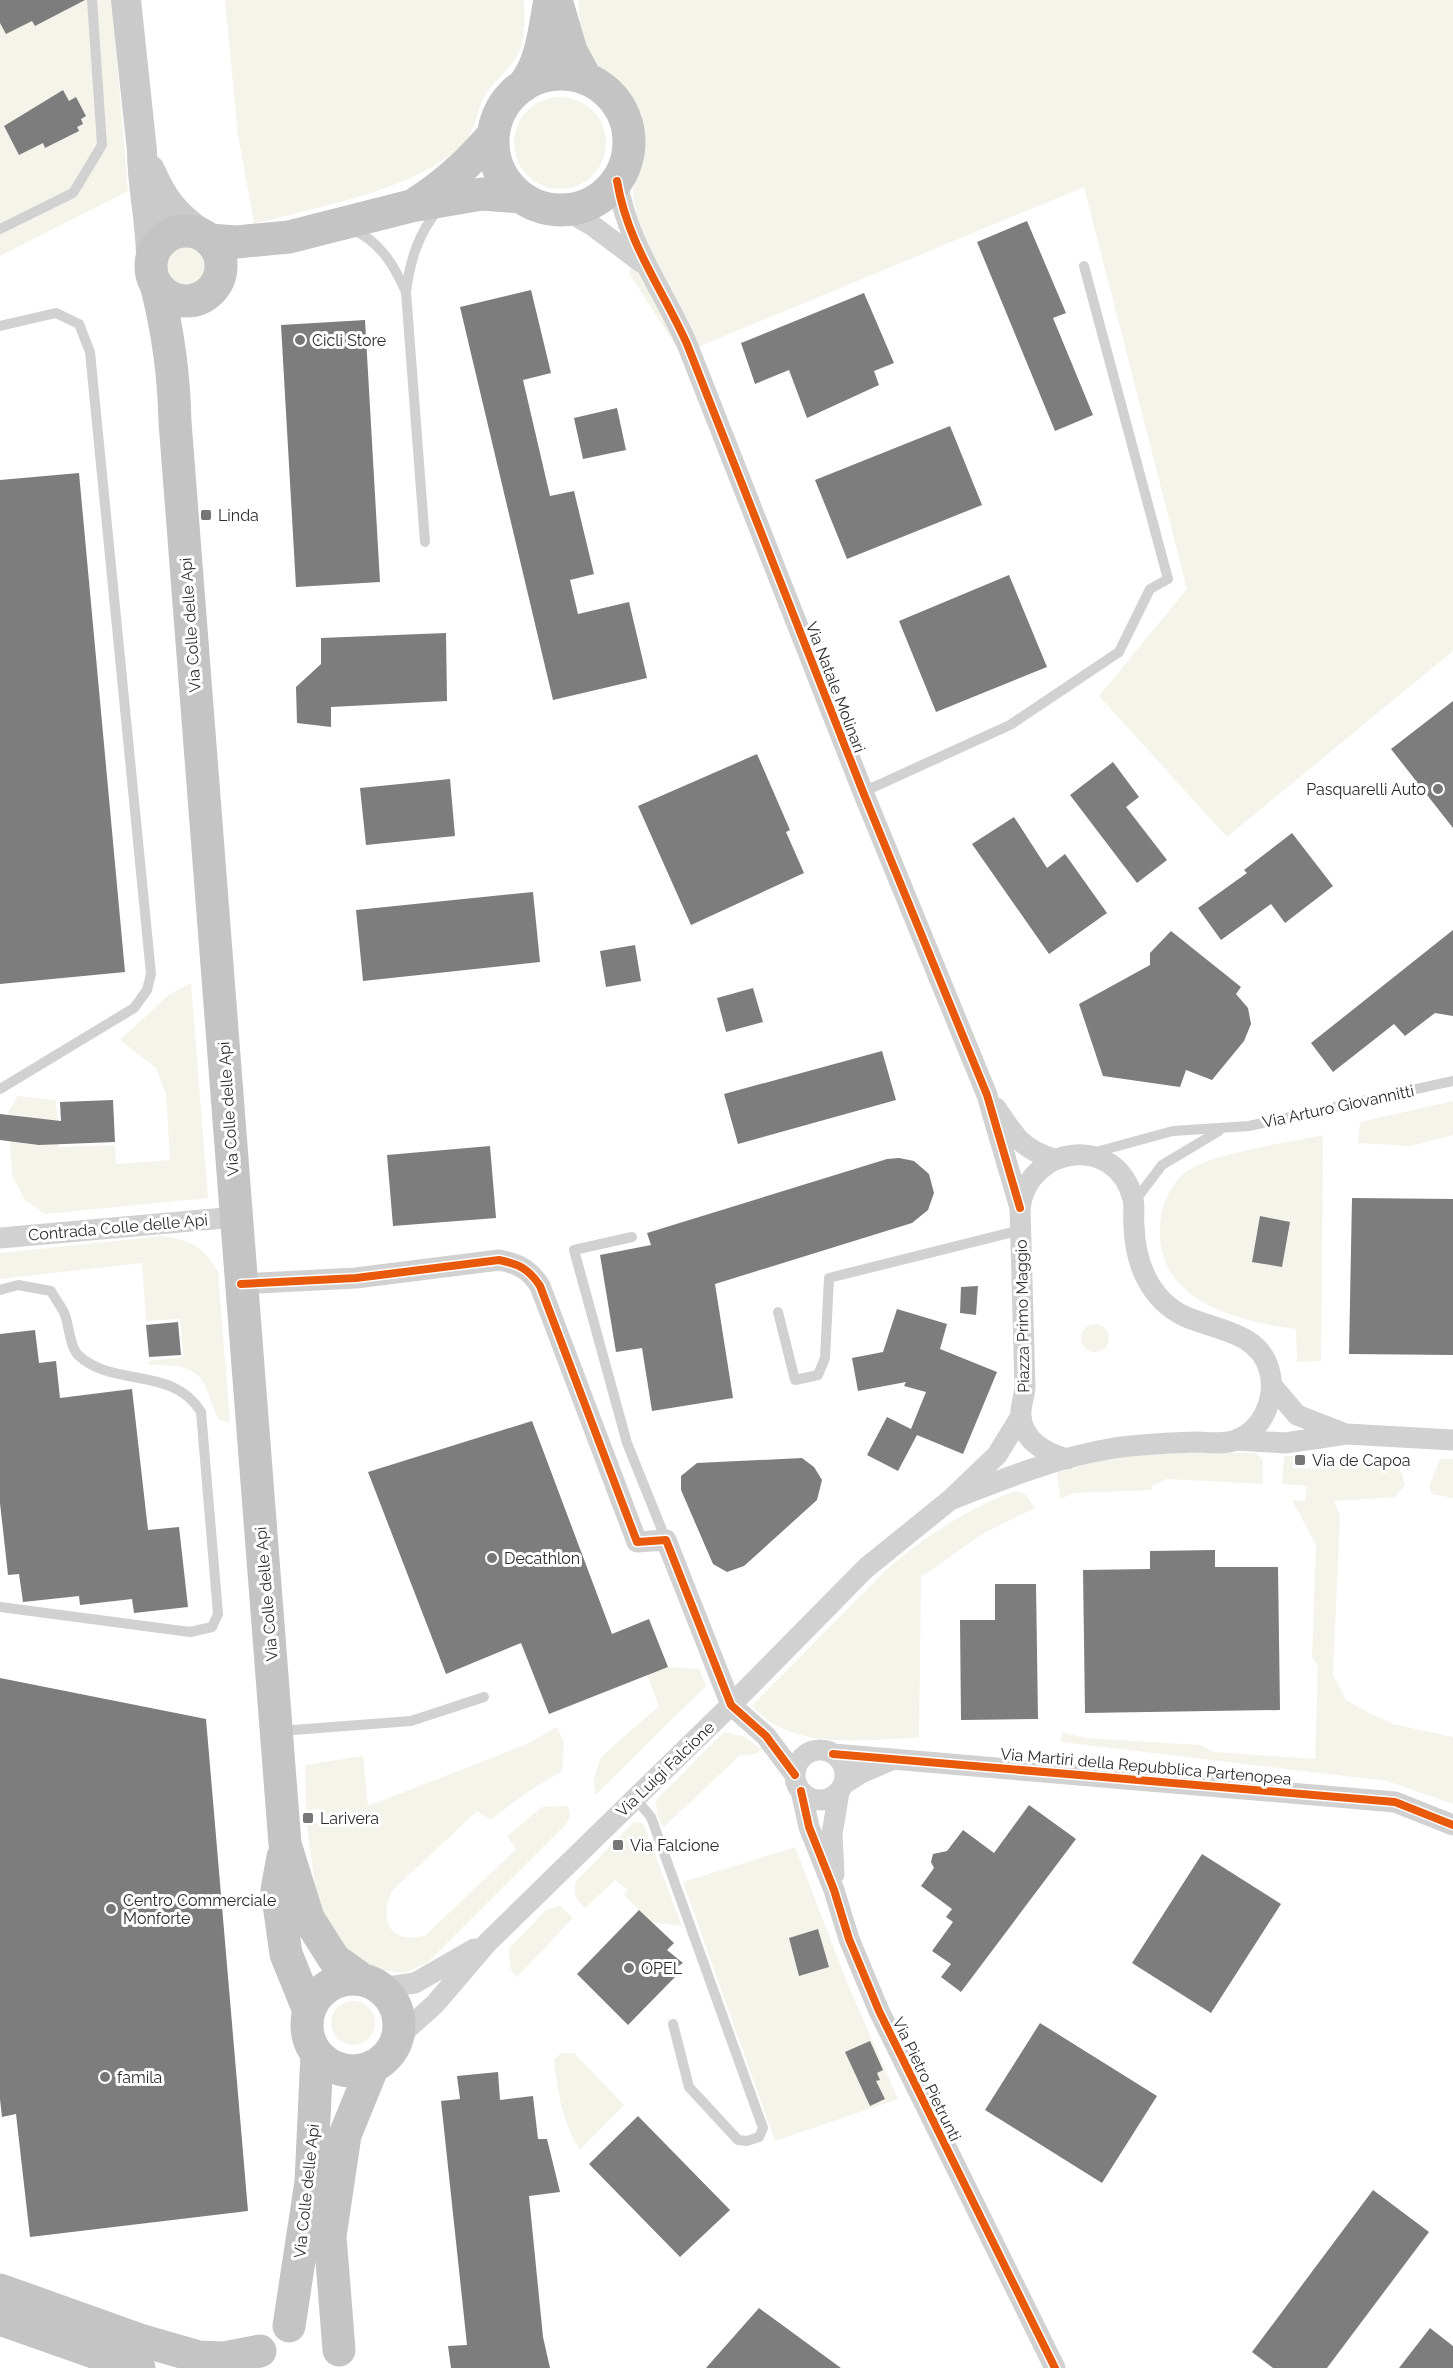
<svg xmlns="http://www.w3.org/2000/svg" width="1453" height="2368" font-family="Raleway,sans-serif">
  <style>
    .green { fill: #f4f4ea }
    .building { fill: #7d7d7d }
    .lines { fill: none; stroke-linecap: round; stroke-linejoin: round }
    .lane { stroke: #d1d1d1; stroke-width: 10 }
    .street { stroke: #d1d1d1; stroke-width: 21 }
    .secondary { stroke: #cacaca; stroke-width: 30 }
    .primary { stroke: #c4c4c4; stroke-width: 33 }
    .cycleway-casing { stroke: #fff; stroke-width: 11 }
    .cycleway { stroke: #e8590c; stroke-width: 8 }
    .poi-dot { fill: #767676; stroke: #fff; stroke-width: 2 }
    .labels { text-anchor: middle; stroke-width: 6; stroke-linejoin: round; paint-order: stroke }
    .poi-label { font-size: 16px; fill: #2c2c2c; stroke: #fff; text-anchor: start }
    .street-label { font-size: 16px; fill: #2c2c2c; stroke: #fff }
  </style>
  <rect width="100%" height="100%" fill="#fff"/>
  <!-- green -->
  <path class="green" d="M0,0H112L128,191L0,256Z
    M225,0H524C525,19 526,47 513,62C504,74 492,84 484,97C477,109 476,128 467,139C425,189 316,207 254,224L238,135Z
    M578,0H1453V651L1227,837L1099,696L1187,589L1084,187L681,354L629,273L641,229L633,199V176L643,145L640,122L624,87L596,67L581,36Z
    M514 143a46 46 0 1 1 92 0a46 46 0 1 1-92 0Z
    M167 266a19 19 0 1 1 38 0a19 19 0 1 1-38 0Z
    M191,983L208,1198L45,1214L25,1200L12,1175L8,1112L18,1096L56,1100L59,1147L115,1145L116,1164L170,1160L166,1094L156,1068L120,1040L170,994Z
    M1453,1101V1135L1411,1146L1358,1143L1360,1122Z
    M1323,1135L1321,1361L1297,1362L1296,1329C1232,1321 1149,1298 1161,1217C1163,1202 1174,1179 1187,1171C1215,1152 1288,1143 1323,1135Z
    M163,1236C192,1241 203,1246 218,1272L230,1423L218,1419C201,1372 201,1365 150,1365L149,1361L184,1357L180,1319L146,1321L142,1263L0,1279V1253Z
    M1081 1338a14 14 0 1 1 28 0a14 14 0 1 1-28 0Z
    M1176,1453H1256L1263,1460V1484L1167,1479L1153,1485L1151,1490L1074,1493L1060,1499L1057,1473L1113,1457Z
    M1284,1456H1293V1468L1320,1469L1322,1456L1388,1457L1402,1474L1405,1485L1395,1497L1334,1501L1340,1516L1333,1675L1346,1700L1373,1715L1393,1724L1453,1737V1804L1387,1781L1061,1742L1062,1732L1085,1738L1200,1745L1214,1752L1315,1759L1318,1666L1312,1657L1316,1545L1292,1500L1305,1501L1307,1486L1282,1484Z
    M1440,1459H1453V1498L1432,1494L1429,1487Z
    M1016,1491L1026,1495L1035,1508L984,1533L921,1577L919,1738C864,1739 792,1752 752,1706L886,1570C925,1537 967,1508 1016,1491Z
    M668,1667L699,1669L706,1686L595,1795L594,1778L601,1757L659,1706L647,1675Z
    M557,1727L564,1743L562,1771L529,1791L490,1820L477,1811L392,1891C378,1922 391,1945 426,1935L516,1849L507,1836L542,1807L568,1806L570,1814L567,1823L427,1963L404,1973L365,1968L328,1932L316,1894L307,1825L322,1823V1809L306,1810L305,1765L363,1756L368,1806L527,1744Z
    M724,1732L743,1736L762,1749L756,1754L740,1755L663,1828L657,1815L656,1800Z
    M634,1822L643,1823L682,1926L652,1922L624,1895L628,1890L615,1880L585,1908C575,1899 573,1894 576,1881Z
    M795,1847L848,1985L898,2099L775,2141L683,1882Z
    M560,1906L573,1918L517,1977L510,1968L509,1949L547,1909Z
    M331 2023a22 22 0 1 1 44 0a22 22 0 1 1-44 0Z
    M561,2053H574L624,2105L580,2150C562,2121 558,2093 554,2060Z"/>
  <!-- building -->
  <path class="building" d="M0,0H85L35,26L32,21L6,34L0,23Z
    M63,90L69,101L76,97L86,116L81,119L83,124L77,127L79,131L45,148L43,143L19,155L4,126Z
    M1027,221L1066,313L1053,318L1093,415L1055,431L977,242Z
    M531,290L551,373L523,380L550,496L574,491L594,574L570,580L578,614L629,602L647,678L553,700L460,307Z
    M864,293L894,363L874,371L879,385L807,418L789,370L755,384L741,343Z
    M365,320L380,582L296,587L281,325Z
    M617,408L626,450L583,459L574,418Z
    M950,426L982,505L847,559L815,480Z
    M79,473L125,972L0,984V480Z
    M1009,575L1047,667L936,712L899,621Z
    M446,633L447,701L331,707V727L297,723L296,687L321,664V638Z
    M1453,701V828L1391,749Z
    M757,754L790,830L786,832L804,873L691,925L638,806Z
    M1113,762L1139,797L1126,807L1167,860L1137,883L1070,795Z
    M450,779L455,836L366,845L360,788Z
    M1014,817L1047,868L1065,854L1107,913L1049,954L972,844Z
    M1292,833L1333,886L1285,923L1271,904L1221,940L1198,908L1247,873L1244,870Z
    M533,892L540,962L363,981L356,910Z
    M1453,930V1016L1435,1013L1405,1036L1394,1024L1333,1072L1311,1043Z
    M1171,931L1241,987L1236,994L1248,1008L1251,1024L1244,1041L1212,1080L1186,1070L1180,1087L1103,1076L1079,1004L1150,965V953Z
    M635,945L641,981L606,987L600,951Z
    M753,988L763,1022L726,1032L717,998Z
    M882,1051L896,1100L738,1144L724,1094Z
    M113,1100L115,1142L39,1145L0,1140V1114L61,1121L60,1102Z
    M490,1146L496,1218L393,1226L387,1155Z
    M899,1158L914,1161L929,1174L934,1193L928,1210L912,1223L715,1284L733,1398L652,1411L642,1348L616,1352L600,1255L651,1245L647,1233L887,1159Z
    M1352,1198L1453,1199V1355L1349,1354Z
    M1260,1216L1290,1222L1282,1267L1252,1262Z
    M978,1286L976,1315L960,1313L961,1287Z
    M897,1309L947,1324L940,1349L997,1372L963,1454L917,1435L898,1471L867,1455L887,1417L911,1429L926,1392L904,1386L906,1382L858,1391L852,1358L883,1352Z
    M178,1322L181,1355L149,1357L146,1325Z
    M35,1330L39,1363L56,1361L60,1398L132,1389L148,1530L179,1527L188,1607L134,1613L132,1599L80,1605L79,1596L23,1602L19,1574L8,1575L0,1503V1334Z
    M532,1421L612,1634L649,1619L668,1667L549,1714L521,1643L446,1674L368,1472Z
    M802,1458L814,1467L822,1480L817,1500L744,1566L727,1572L713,1564L681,1490V1476L697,1463Z
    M1215,1550V1567H1278L1280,1710L1085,1713L1083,1570L1150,1569V1551Z
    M995,1584H1036L1038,1719L961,1720L960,1620H995Z
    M0,1678L206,1719L248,2211L30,2237L16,2114L2,2117L0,2099Z
    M1029,1805L1076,1839L961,1992L941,1977L951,1964L932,1951L953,1922L946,1917L952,1909L921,1886L934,1868L931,1862L933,1854L947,1851L963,1830L994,1853Z
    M1202,1854L1281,1904L1211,2013L1132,1963Z
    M639,1910L674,1943L667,1950L683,1963L671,1971L675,1977L628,2025L577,1974Z
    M818,1929L829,1967L799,1976L789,1938Z
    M1040,2023L1157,2096L1102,2183L985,2110Z
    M870,2041L883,2070L877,2073L880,2080L876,2081L885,2099L870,2106L845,2052Z
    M498,2072L500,2100L533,2096L538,2139H547L560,2192L529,2196L543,2337L550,2368H451L448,2346L467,2345L441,2101L460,2099L457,2076Z
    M638,2116L730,2210L680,2257L589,2164Z
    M1373,2190L1429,2232L1327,2368H1273L1252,2352Z
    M759,2308L841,2368H706Z
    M1430,2328L1453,2346V2368H1399Z"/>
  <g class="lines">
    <!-- lane -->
    <path class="lane" d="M0,229L73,193L102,145L92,0
      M351,229C379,240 394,265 406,292
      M0,326L56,313L79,324L90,352L151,974L147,990L134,1008L0,1089
      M425,542L406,292C410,261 418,233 439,209
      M863,792L1010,725L1119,652L1150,589L1168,579L1084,266
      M1092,1153L1173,1131L1249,1126L1453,1081
      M1134,1202L1162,1165L1219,1131
      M632,1237L574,1250L627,1443L666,1540
      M0,1290L18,1285L51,1291C55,1299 62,1307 65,1315C69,1326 70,1347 78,1355C113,1388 174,1366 201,1412L218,1614L212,1627L190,1632L0,1607
      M778,1312L795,1380L818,1375L825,1358L829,1278L1021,1230
      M280,1731L411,1721L484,1697
      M635,1798L651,1817L763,2128L759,2137L747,2141L738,2140L689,2087L673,2024"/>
    <!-- street -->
    <path class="street" d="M617,181C628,245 661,286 687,344L863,792L987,1095L1020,1208
      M565,210L593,226L641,262
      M996,1108C1014,1135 1021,1149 1054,1159
      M0,1238L236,1217
      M241,1284L356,1278L499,1260C519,1264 529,1269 540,1286L637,1542L666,1540L731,1705L766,1736L795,1775
      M1274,1388L1297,1415L1343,1433
      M1237,1440L1285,1443L1347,1434L1453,1440
      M950,1500C1003,1479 1058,1457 1114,1448C1141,1444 1168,1443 1196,1442C1208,1442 1224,1445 1236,1440C1264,1430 1277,1395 1269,1369C1258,1331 1214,1330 1184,1316C1149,1299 1135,1262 1134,1226C1133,1217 1135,1207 1133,1199C1117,1133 1028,1145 1020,1208L1025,1388C1024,1397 1020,1408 1021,1416C1023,1441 1046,1453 1067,1459
      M795 1775a25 25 0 1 1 50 0a25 25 0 1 1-50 0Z
      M833,1754L1395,1802L1453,1825
      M844,1784L861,1773L891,1760
      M801,1791L809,1827L834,1890L849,1939L879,2011L1055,2368
      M834,1874L832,1834L839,1792
      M380,1988L415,1983L474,1949
      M396,2039L435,2004L488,1942L731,1705L866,1568L950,1500L997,1455L1021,1416"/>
    <!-- secondary -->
    <path class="secondary" d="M126,0L142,151C142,189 152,225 151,263
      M150,170C163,200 174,214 200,233"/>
    <!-- primary -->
    <path class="primary" d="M556,0L571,51L586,79
      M493 142a68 68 0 1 1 136 0a68 68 0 1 1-136 0Z
      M523,86C543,61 544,30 550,0
      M418,202C448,183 470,162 493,135
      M151 266a35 35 0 1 1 70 0a35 35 0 1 1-70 0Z
      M209,240L236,242L289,237L411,206L482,194L520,197
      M156,284C168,330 174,375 175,422L285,1844L308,1918L334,1959L363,1980
      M283,1857L277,1890L286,1954L309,2011
      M307 2025a46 46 0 1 1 92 0a46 46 0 1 1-92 0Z
      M0,2290L140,2340L199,2357L224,2358L260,2351
      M0,2319L139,2368
      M289,2326L311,2182L317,2054
      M339,2350L330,2236L345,2135L373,2066"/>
    <!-- cycleway casing -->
    <g class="cycleway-casing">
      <path id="cycleway" d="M617,181C628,245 661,286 687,344L863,792L987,1095L1020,1208
        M241,1284L356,1278L499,1260C519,1264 529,1269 540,1286L637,1542L666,1540L731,1705L766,1736L795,1775
        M833,1754L1395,1802L1453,1825
        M801,1791L809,1827L834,1890L849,1939L879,2011L1055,2368"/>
    </g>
    <!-- cycleway -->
    <use href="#cycleway" class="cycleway"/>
  </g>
  <!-- markers -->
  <g class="poi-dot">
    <circle cx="300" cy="340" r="6"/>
    <rect x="200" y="509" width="12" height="12" rx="3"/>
    <circle cx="1438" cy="789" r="6"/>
    <rect x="1294" y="1454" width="12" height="12" rx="3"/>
    <circle cx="492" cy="1558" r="6"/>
    <rect x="302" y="1812" width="12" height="12" rx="3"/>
    <rect x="612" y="1839" width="12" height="12" rx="3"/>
    <circle cx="111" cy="1909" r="6"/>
    <circle cx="629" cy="1968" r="6"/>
    <circle cx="105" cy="2077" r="6"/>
  </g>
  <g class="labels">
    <!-- poi labels -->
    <g class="poi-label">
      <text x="312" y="346">Cicli Store</text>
      <text x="218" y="521">Linda</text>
      <text x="1426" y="795" text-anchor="end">Pasquarelli Auto</text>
      <text x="1312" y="1466">Via de Capoa</text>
      <text x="504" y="1564">Decathlon</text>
      <text x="320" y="1824">Larivera</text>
      <text x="630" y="1851">Via Falcione</text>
      <text x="123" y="1906">Centro Commerciale<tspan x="123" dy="18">Monforte</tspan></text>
      <text x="641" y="1974">OPEL</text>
      <text x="117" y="2083">famila</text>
    </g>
    <!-- street labels -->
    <g class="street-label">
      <text transform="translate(190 625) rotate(-94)" y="6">Via Colle delle Api</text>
      <text transform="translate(836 687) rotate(69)" y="6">Via Natale Molinari</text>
      <text transform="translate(1338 1106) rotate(-12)" y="6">Via Arturo Giovannitti</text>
      <text transform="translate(228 1109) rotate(-94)" y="6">Via Colle delle Api</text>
      <text transform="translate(118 1227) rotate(-5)" y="6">Contrada Colle delle Api</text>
      <text transform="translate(1022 1316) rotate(-91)" y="6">Piazza Primo Maggio</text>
      <text transform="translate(266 1594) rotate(-95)" y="6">Via Colle delle Api</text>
      <text transform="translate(1146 1766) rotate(5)" y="6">Via Martiri della Repubblica Partenopea</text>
      <text transform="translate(665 1769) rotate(-44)" y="6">Via Luigi Falcione</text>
      <text transform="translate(927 2079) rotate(64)" y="6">Via Pietro Pietrunti</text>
      <text transform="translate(306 2191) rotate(-84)" y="6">Via Colle delle Api</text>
    </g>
  </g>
</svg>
